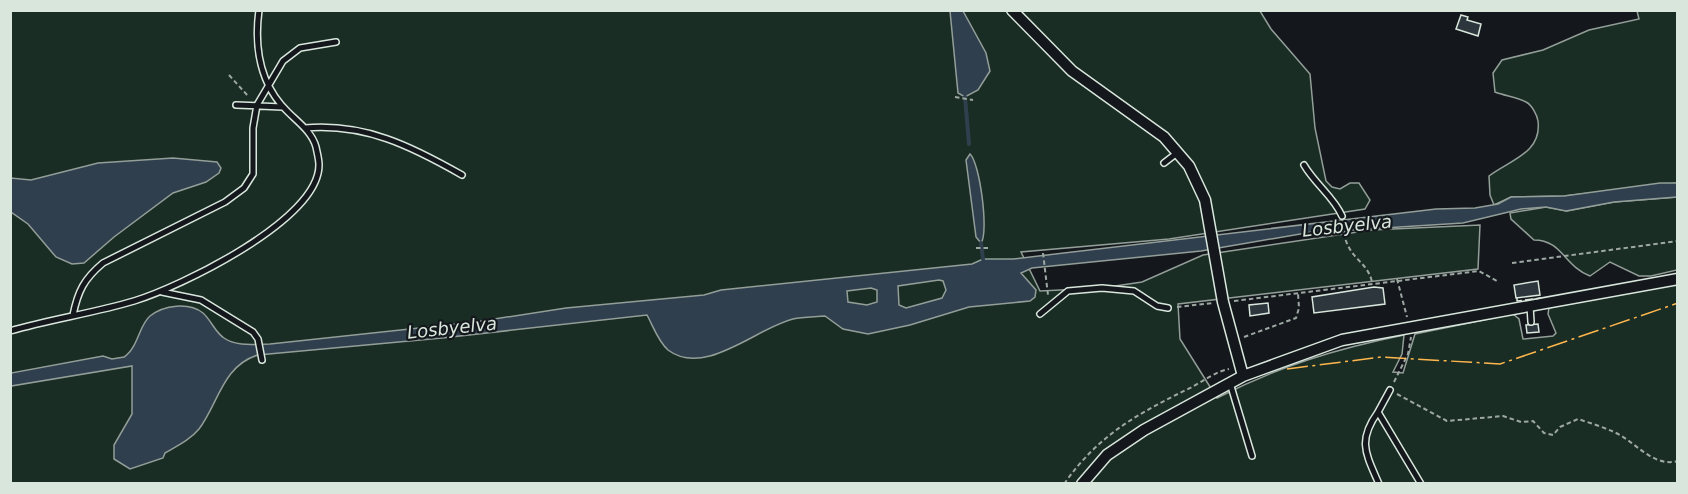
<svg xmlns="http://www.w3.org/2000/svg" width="1688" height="494" font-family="'DejaVu Sans',sans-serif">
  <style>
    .green { fill: #1a2d24; stroke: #939e99; stroke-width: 1.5 }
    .water { fill: #2f3f4d; stroke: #939e99; stroke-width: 1.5; fill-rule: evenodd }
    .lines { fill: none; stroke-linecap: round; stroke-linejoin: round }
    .stream { stroke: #2f3f4d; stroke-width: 4 }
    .building { fill: #2c363c; stroke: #d8e6dc; stroke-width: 1.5 }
    .service-casing { stroke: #d8e6dc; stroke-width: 8 }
    .minor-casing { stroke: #d8e6dc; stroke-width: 13 }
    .path { stroke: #9da8a2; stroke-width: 2; stroke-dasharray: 4.5 3; stroke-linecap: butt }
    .service { stroke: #14181c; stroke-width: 5 }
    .minor { stroke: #14181c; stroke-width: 10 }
    .fence { stroke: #d8e6dc; stroke-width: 1.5; stroke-dasharray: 8 3; stroke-linecap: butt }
    .power { stroke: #ffb74d; stroke-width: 1.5; stroke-dasharray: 21 4.5 3 4.5; stroke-linecap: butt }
    .labels { text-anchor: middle; stroke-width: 4.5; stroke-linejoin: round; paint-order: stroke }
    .water-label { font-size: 18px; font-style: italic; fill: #d8e6dc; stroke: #14181c }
  </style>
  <rect width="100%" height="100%" fill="#14181c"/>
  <!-- green -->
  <path class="green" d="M11,10L1260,11L1271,29L1310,74L1315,128L1326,181L1332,187L1340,189L1350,183H1359L1370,200L1365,209L1169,239L1021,252L1040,291L1102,288L1142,282L1203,255L1371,230L1480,225L1478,269L1178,304L1180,339L1217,398C1280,366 1335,349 1404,335L1402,354L1393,372L1403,373L1415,334L1513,314L1519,319L1523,339L1553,336L1556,333L1548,314L1549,308L1677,283V483H11Z
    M1637,11H1677V183L1564,196L1511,197L1494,205L1490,195L1489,176C1510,160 1542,153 1538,121C1537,115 1532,105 1526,102C1517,97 1505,96 1495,92L1493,73L1502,60L1543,50L1589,30L1639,19Z
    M1677,197V270L1651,276H1639L1610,262L1590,276C1564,266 1562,240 1534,240L1511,219L1510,213L1546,207L1567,211L1614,202Z"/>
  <!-- water -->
  <path class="water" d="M950,11H963L986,53L990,71L978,90L965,97L958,93Z
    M970,154C980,163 989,233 981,243L976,237L966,160Z
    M173,158L217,162L221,168L219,173L206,182L173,193L114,237L84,263L72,264L56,257L28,224L11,212V178L31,180L98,163Z
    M1660,183H1677V197L1614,202L1566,211L1546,207L1521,209L1463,223L1352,230L1331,235L1312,232L1201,251L1032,268L1021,273L1036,290L1035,297L1030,301L969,307L910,325L868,334L843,329L825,316C814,317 803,317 793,319C758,327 705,378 668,350C658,341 653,326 647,315L442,338L258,355C223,365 218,404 199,429C190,440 177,446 165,453L163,458L130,469L114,459V445L132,414V366L11,386V373L103,356L112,359L124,357C138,348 139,325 150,316C164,305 189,302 203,313C211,320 215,332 224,338C237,347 255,344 270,344L475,322L566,308L704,295L721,290L972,264L983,259H1013L1436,209L1475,208L1498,204L1511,197L1564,196ZM939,280L943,281L946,290L942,298L906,308L899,305L898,286ZM871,288L877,290V302L867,305L848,302L847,291Z"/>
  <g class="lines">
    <!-- stream -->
    <path class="stream" d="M965,97L969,144
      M981,243L983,259"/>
  </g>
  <!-- building -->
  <path class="building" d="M1461,15L1468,17L1467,20L1481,24L1478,36L1456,29Z
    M1538,281L1540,295L1516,298L1514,285Z
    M1374,287L1383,288L1385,304L1314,313L1312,297Z
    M1268,303L1269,313L1250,316L1249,305Z
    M1538,324L1539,332L1527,333L1526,325Z"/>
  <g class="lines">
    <!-- service casing -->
    <g class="service-casing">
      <path id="service" d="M236,105L282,107
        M305,128C365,123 411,146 462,175
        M1164,163L1177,153
        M1304,165C1315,184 1334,197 1342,216
        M162,292L201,300L253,332L258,339L262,360
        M1530,306L1531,322
        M1040,314L1068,291L1102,288L1134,291L1157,306L1168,308
        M73,315C78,291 84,279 103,263L225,202L244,188L253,174V128L257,105L283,61L300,48L336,42
        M10,331C51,319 94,313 134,301C180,287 319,220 319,165C319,159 317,152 316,147C312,132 298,122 288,112C260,85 254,47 259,10
        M1230,383L1252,456
        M1390,390L1378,412L1421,484
        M1378,412C1357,441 1366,454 1379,484"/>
    </g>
    <!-- minor casing -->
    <g class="minor-casing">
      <path id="minor" d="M1012,10L1072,71L1164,137L1189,166L1205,200L1223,302L1243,376
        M1082,484L1107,455L1144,430L1243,376L1342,340L1678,279"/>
    </g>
    <!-- path -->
    <path class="path" d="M229,75L248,96
      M955,97L973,100
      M1343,225C1345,259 1367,259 1372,282
      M976,248H989
      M1043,253L1048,295
      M1512,263L1678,241
      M1397,279L1407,317
      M1234,301L1479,271L1497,281
      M1177,307L1213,303
      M1244,337L1296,318L1299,308L1298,293
      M1394,382L1408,354L1411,337
      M1397,394L1447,421L1503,416L1521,422L1533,421L1544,433L1553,435L1560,427L1578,419C1590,423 1603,427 1614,432C1635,441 1653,468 1678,461
      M1064,484C1099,434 1139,413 1192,387C1203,381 1217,371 1229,369"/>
    <!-- service -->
    <use href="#service" class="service"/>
    <!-- minor -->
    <use href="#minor" class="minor"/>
    <!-- fence -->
    <path class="fence" d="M1517,298V301L1541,298"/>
    <!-- power -->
    <path class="power" d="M1287,369L1381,357L1500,364L1678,303"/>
  </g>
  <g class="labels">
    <!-- water labels -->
    <g class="water-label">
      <text transform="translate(1347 226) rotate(-6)" y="6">Losbyelva</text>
      <text transform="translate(452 328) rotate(-6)" y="6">Losbyelva</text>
    </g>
  </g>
  <!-- border -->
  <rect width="1688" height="494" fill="none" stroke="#d8e6dc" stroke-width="24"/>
</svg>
